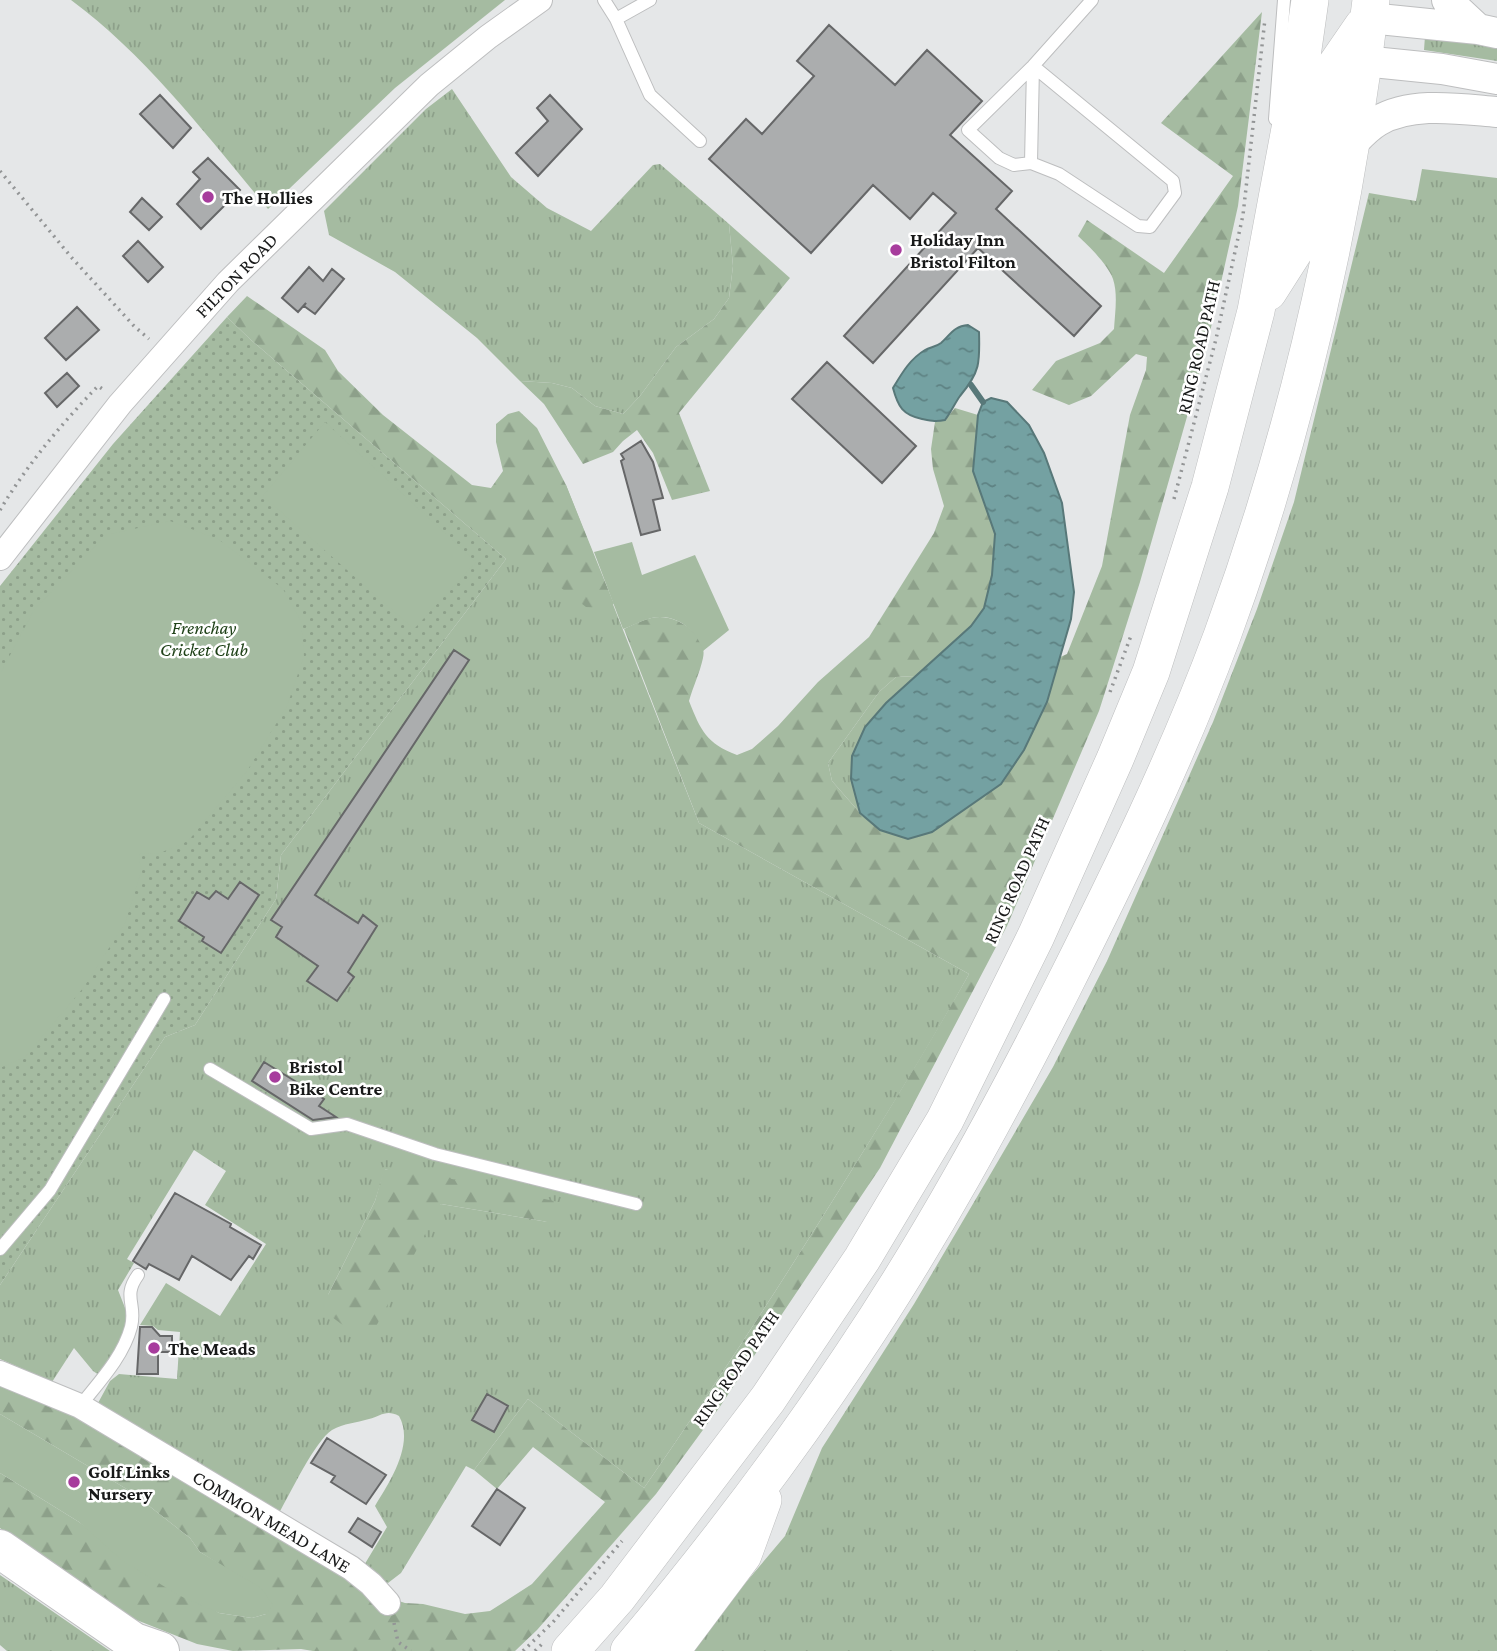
<svg xmlns="http://www.w3.org/2000/svg" width="1497" height="1651" font-family="'Crimson Pro',serif">
  <style>
    .grass { fill: url(#grass-tufts); fill-rule: evenodd }
    .forest { fill: url(#forest-firs) }
    .park { fill: url(#park-dots) }
    .garden { fill: #a5bba1 }
    .water { fill: url(#water-ripples); stroke: #587879; stroke-width: 2 }
    .lines { fill: none; stroke-linecap: round; stroke-linejoin: round }
    .stream { stroke: #587879; stroke-width: 6 }
    .building { fill: #abadae; stroke: #666768; stroke-width: 2 }
    .service-casing { stroke: #bdbebf; stroke-width: 14 }
    .minor-casing { stroke: #bdbebf; stroke-width: 26 }
    .tertiary-casing { stroke: #bdbebf; stroke-width: 32 }
    .primary-casing { stroke: #bdbebf; stroke-width: 38 }
    .motorway-casing { stroke: #bdbebf; stroke-width: 40 }
    .path { stroke: #939596; stroke-width: 3.5; stroke-dasharray: 2 5; stroke-linecap: butt }
    .service { stroke: #fff; stroke-width: 12 }
    .minor { stroke: #fff; stroke-width: 24 }
    .tertiary { stroke: #fff; stroke-width: 30 }
    .primary { stroke: #fff; stroke-width: 37 }
    .motorway { stroke: #fff; stroke-width: 38 }
    .poi-dot { fill: #a73c9d; stroke: #fff; stroke-width: 2.5 }
    .labels { text-anchor: middle; stroke-width: 5; stroke-linejoin: round; paint-order: stroke }
    .poi-label { font-size: 19px; font-weight: bold; fill: #181919; stroke: #fff; text-anchor: start }
    .street-label { font-size: 19px; fill: #181919; stroke: #fff }
    .park-label { font-size: 19px; font-style: italic; fill: #1f4118; stroke: #fff }
  </style>
  <defs>
    <pattern id="grass-tufts" width="24" height="20" patternUnits="userSpaceOnUse" patternTransform="scale(1.75)"><rect width="24" height="20" fill="#a5bba1"/><path d="M3 7l-1-3M5 7V3M7 7l1-3M15 17l-1-3M17 17v-4M19 17l1-3" fill="none" stroke="#8da08a"/></pattern>
    <pattern id="forest-firs" width="22" height="20" patternUnits="userSpaceOnUse" patternTransform="scale(1.75)"><rect width="22" height="20" fill="#a5bba1"/><path d="M5 1l3.5 6h-7zM16 11l3.5 6h-7z" fill="#8da08a"/></pattern>
    <pattern id="park-dots" width="8" height="8" patternUnits="userSpaceOnUse" patternTransform="scale(1.75)"><rect width="8" height="8" fill="#a5bba1"/><path d="M2 2h.1M6 6h.1" fill="none" stroke="#8da08a" stroke-width="1.8" stroke-linecap="round"/></pattern>
    <pattern id="water-ripples" width="26" height="14" patternUnits="userSpaceOnUse" patternTransform="scale(1.75)"><rect width="26" height="14" fill="#74a1a2"/><path d="M2 4q2-2 4 0t4 0M15 11q2-2 4 0t4 0" fill="none" stroke="#5e8283"/></pattern>
  </defs>
  <rect width="100%" height="100%" fill="#e5e7e8"/>
  <!-- grass -->
  <path class="grass" d="M71,0H505L395,88L268,209C207,136 148,57 71,0Z
    M1425,36L1497,43V61L1424,50Z
    M452,89L511,177L547,208L591,231L653,165L660,164L729,224L733,266L729,298L714,319L676,347L640,396L623,414L595,406L572,388L552,383L520,381L477,338L395,272L329,235L324,211L426,109Z
    M1422,169L1497,178V1651H688L785,1536L822,1448L914,1304L987,1180L1053,1067L1107,961L1213,722L1257,609L1294,502L1369,193L1416,201Z
    M566,485L699,823L969,974C929,1047 884,1118 840,1189C777,1290 712,1390 644,1488L528,1399L474,1470L466,1466L401,1573L388,1583L363,1567L387,1527L375,1506C389,1483 415,1444 399,1416C386,1409 381,1416 369,1419C356,1423 344,1423 332,1430C315,1441 291,1492 279,1513L98,1403L110,1381L119,1374L177,1379L180,1332L158,1330L153,1326L140,1325L166,1283L220,1316L266,1244L205,1205L226,1171L194,1150L127,1259L134,1263L118,1290L129,1318L115,1351L99,1375L93,1371L74,1348L52,1382L0,1359V1285L165,1037L195,1025L276,899L281,855L506,559ZM385,1169L548,1222L441,1204L328,1295L375,1201Z
    M916,676L886,703L865,727L851,779L860,813L832,781L828,763L879,692L896,677Z
    M0,1575L110,1651H7L0,1645Z"/>
  <!-- forest -->
  <path class="forest" d="M1262,12L1238,206L1206,350L1140,582L1099,711L1007,926L880,1168L719,1408L656,1494L537,1630L515,1651H313L301,1649L233,1651L197,1644L129,1617L71,1581L0,1528V1473L79,1522L94,1533L219,1613L252,1618L266,1614L227,1569L200,1552L190,1538L130,1491L0,1414V1382L74,1412L362,1589L405,1603L423,1604L465,1614L490,1611L532,1584L605,1502L533,1447L497,1489L474,1470L528,1399L644,1488C712,1390 777,1290 840,1189C884,1118 928,1047 969,974L699,823L624,629C635,624 647,617 660,617C680,617 708,636 703,658C700,672 693,687 689,701C701,731 706,743 737,755L752,749L778,726L818,682L869,637L934,533L944,506L933,469L931,449L935,422L945,420L955,408L978,415L973,471L995,534L992,575L984,608L971,626L916,676L896,677L879,692L828,763L832,781L860,813L1024,750L1047,702L1058,658L1067,654L1102,566L1130,415L1146,370L1147,357L1136,354L1091,396L1069,405L1032,390L1056,361L1100,343L1114,329C1115,313 1118,294 1113,279C1108,265 1089,246 1078,236L1087,220L1164,273L1233,176L1161,123Z
    M729,224L790,278L679,413L710,491L672,500L653,453L637,430L623,441L613,452L583,464L544,404L520,381L552,383L572,388L595,406L623,414L640,396L676,347L714,319L729,298L733,266Z
    M247,296L325,350L338,371L383,415L472,485L491,488L503,471L496,442V424L508,414L519,411L537,428L566,485L614,604L598,609L586,607L552,581L506,559L251,340L227,317Z
    M384,1169L438,1176L563,1203L548,1222L441,1204L372,1334L344,1326L324,1311L328,1295L375,1201Z"/>
  <!-- park -->
  <path class="park" d="M227,317L251,340L506,559L281,855L276,899L195,1025L165,1037L0,1285V586L113,444Z"/>
  <!-- garden -->
  <path class="garden" d="M325,422L476,562L414,629L263,496Z
    M170,521L218,539L283,589L301,621L304,656L287,706L247,771L188,841L160,853L139,854L141,872L125,923L84,987L25,1057L0,1068V674L34,610L106,535Z
    M632,542L642,575L695,555L729,630L703,651C698,633 682,618 662,617C649,616 635,625 623,629L594,552Z
    M0,1414L130,1491L190,1538L200,1552L261,1588L273,1605L266,1614L252,1618L219,1613L178,1595L123,1561L79,1522L0,1473Z"/>
  <!-- water -->
  <path class="water" d="M968,325L979,332C980,363 980,372 960,396C955,403 951,412 945,420C936,422 932,421 922,419C903,415 898,407 893,388C902,373 910,359 925,350C930,347 936,347 941,343C950,335 954,326 968,325Z
    M991,398L1007,402L1029,425L1044,453L1062,503L1074,592L1071,619L1047,702L1024,750L1001,784L932,832L908,839L880,830L860,813L851,779L852,756L865,727L886,703L971,626L984,608L992,575L995,534L973,471L978,415L983,402Z"/>
  <g class="lines">
    <!-- stream -->
    <path class="stream" d="M971,385L983,402"/>
  </g>
  <!-- building -->
  <path class="building" d="M829,25L895,85L927,50L982,101L950,135L1012,191L996,209L1101,306L1074,336L978,248L873,363L844,336L956,213L933,193L910,219L873,185L811,253L709,159L746,119L762,134L814,76L797,61Z
    M160,95L191,128L173,148L140,114Z
    M550,95L582,129L538,176L516,153L548,121L537,108Z
    M208,158L240,190L201,229L177,204L200,179L193,172Z
    M142,198L162,217L149,230L130,212Z
    M138,241L163,267L148,282L123,256Z
    M309,267L323,281L332,269L344,279L315,314L304,306L306,303L298,312L282,298Z
    M77,307L99,330L66,360L45,338Z
    M827,362L916,446L882,483L792,399Z
    M67,373L79,386L57,407L45,393Z
    M641,441L653,462L663,498L653,500L660,530L641,535L621,461L624,459L621,454Z
    M454,650L469,660L315,895L358,923L363,915L377,926L348,972L354,977L337,1001L307,981L318,966L276,937L282,927L271,920Z
    M240,882L259,895L221,953L202,941L204,937L179,921L197,892L209,899L216,891L228,899Z
    M264,1062L324,1099L319,1106L336,1117L313,1120L252,1081Z
    M175,1193L231,1224L230,1227L261,1245L253,1259L249,1256L231,1280L192,1256L179,1280L149,1264L146,1269L133,1261Z
    M140,1327H152L160,1336H172V1352H158V1374H137Z
    M487,1394L508,1406L494,1432L472,1420Z
    M327,1438L386,1475L366,1504L331,1482L335,1476L311,1463Z
    M497,1489L525,1508L500,1545L472,1526Z
    M358,1518L381,1532L372,1547L349,1532Z"/>
  <g class="lines">
    <!-- service casing -->
    <g class="service-casing">
      <path id="service" d="M604,0L616,19L650,95L700,141
        M616,19L650,0
        M1033,66L1173,181L1175,193L1150,227L1138,226L1059,174L1031,163L1014,165L999,158L968,130L1033,66L1092,0
        M1275,119L1284,0
        M1031,163L1033,66
        M210,1069L311,1129L347,1124L435,1154L636,1204
        M0,1249L50,1190L164,999
        M80,1406C99,1382 123,1357 131,1327C137,1304 122,1297 138,1275"/>
    </g>
    <!-- minor casing -->
    <g class="minor-casing">
      <path id="minor" d="M0,558L120,404L228,282L429,85L488,37L540,0
        M0,1373L80,1406L351,1568L371,1584L388,1603"/>
    </g>
    <!-- tertiary casing -->
    <g class="tertiary-casing">
      <path id="tertiary" d="M1447,0L1478,29
        M1369,18L1478,29L1497,33
        M1363,61L1442,69L1497,79
        M1349,147C1358,138 1366,128 1378,121C1412,101 1460,109 1497,112"/>
    </g>
    <!-- primary casing -->
    <g class="primary-casing">
      <path id="primary" d="M1268,292L1296,248L1330,74L1363,26
        M570,1651L617,1598L768,1399L862,1259L945,1120L1036,936L1115,759L1151,672L1210,487L1256,311L1297,91L1310,0
        M629,1651C708,1557 783,1459 851,1357C930,1240 998,1115 1062,989C1120,874 1177,757 1222,636C1297,432 1346,216 1371,0
        M671,1651L743,1555L763,1500"/>
    </g>
    <!-- motorway casing -->
    <g class="motorway-casing">
      <path id="motorway" d="M0,1549L134,1642L160,1651"/>
    </g>
    <!-- path -->
    <path class="path" d="M0,171L72,258L134,326L149,339
      M1174,499L1216,339L1243,215L1265,19
      M0,510C27,465 62,423 98,386L104,390
      M1110,692L1132,633
      M394,1623L398,1642L411,1651
      M523,1651L553,1622L622,1541
      M535,1651L542,1644"/>
    <!-- service -->
    <use href="#service" class="service"/>
    <!-- minor -->
    <use href="#minor" class="minor"/>
    <!-- tertiary -->
    <use href="#tertiary" class="tertiary"/>
    <!-- primary -->
    <use href="#primary" class="primary"/>
    <!-- motorway -->
    <use href="#motorway" class="motorway"/>
  </g>
  <!-- markers -->
  <g class="poi-dot">
    <circle cx="208" cy="197" r="7"/>
    <circle cx="896" cy="250" r="7"/>
    <circle cx="275" cy="1077" r="7"/>
    <circle cx="154" cy="1348" r="7"/>
    <circle cx="74" cy="1482" r="7"/>
  </g>
  <g class="labels">
    <!-- poi labels -->
    <g class="poi-label">
      <text x="222" y="204">The Hollies</text>
      <text x="910" y="246">Holiday Inn<tspan x="910" dy="22">Bristol Filton</tspan></text>
      <text x="289" y="1073">Bristol<tspan x="289" dy="22">Bike Centre</tspan></text>
      <text x="168" y="1355">The Meads</text>
      <text x="88" y="1478">Golf Links<tspan x="88" dy="22">Nursery</tspan></text>
    </g>
    <!-- street labels -->
    <g class="street-label">
      <text transform="translate(236 275) rotate(-46)" y="7">FILTON ROAD</text>
      <text transform="translate(1198 347) rotate(-77)" y="7">RING ROAD PATH</text>
      <text transform="translate(1016 880) rotate(-66)" y="7">RING ROAD PATH</text>
      <text transform="translate(735 1368) rotate(-55)" y="7">RING ROAD PATH</text>
      <text transform="translate(272 1521) rotate(31)" y="7">COMMON MEAD LANE</text>
    </g>
    <!-- park labels -->
    <g class="park-label">
      <text x="204" y="634">Frenchay<tspan x="204" dy="22">Cricket Club</tspan></text>
    </g>
  </g>
</svg>
